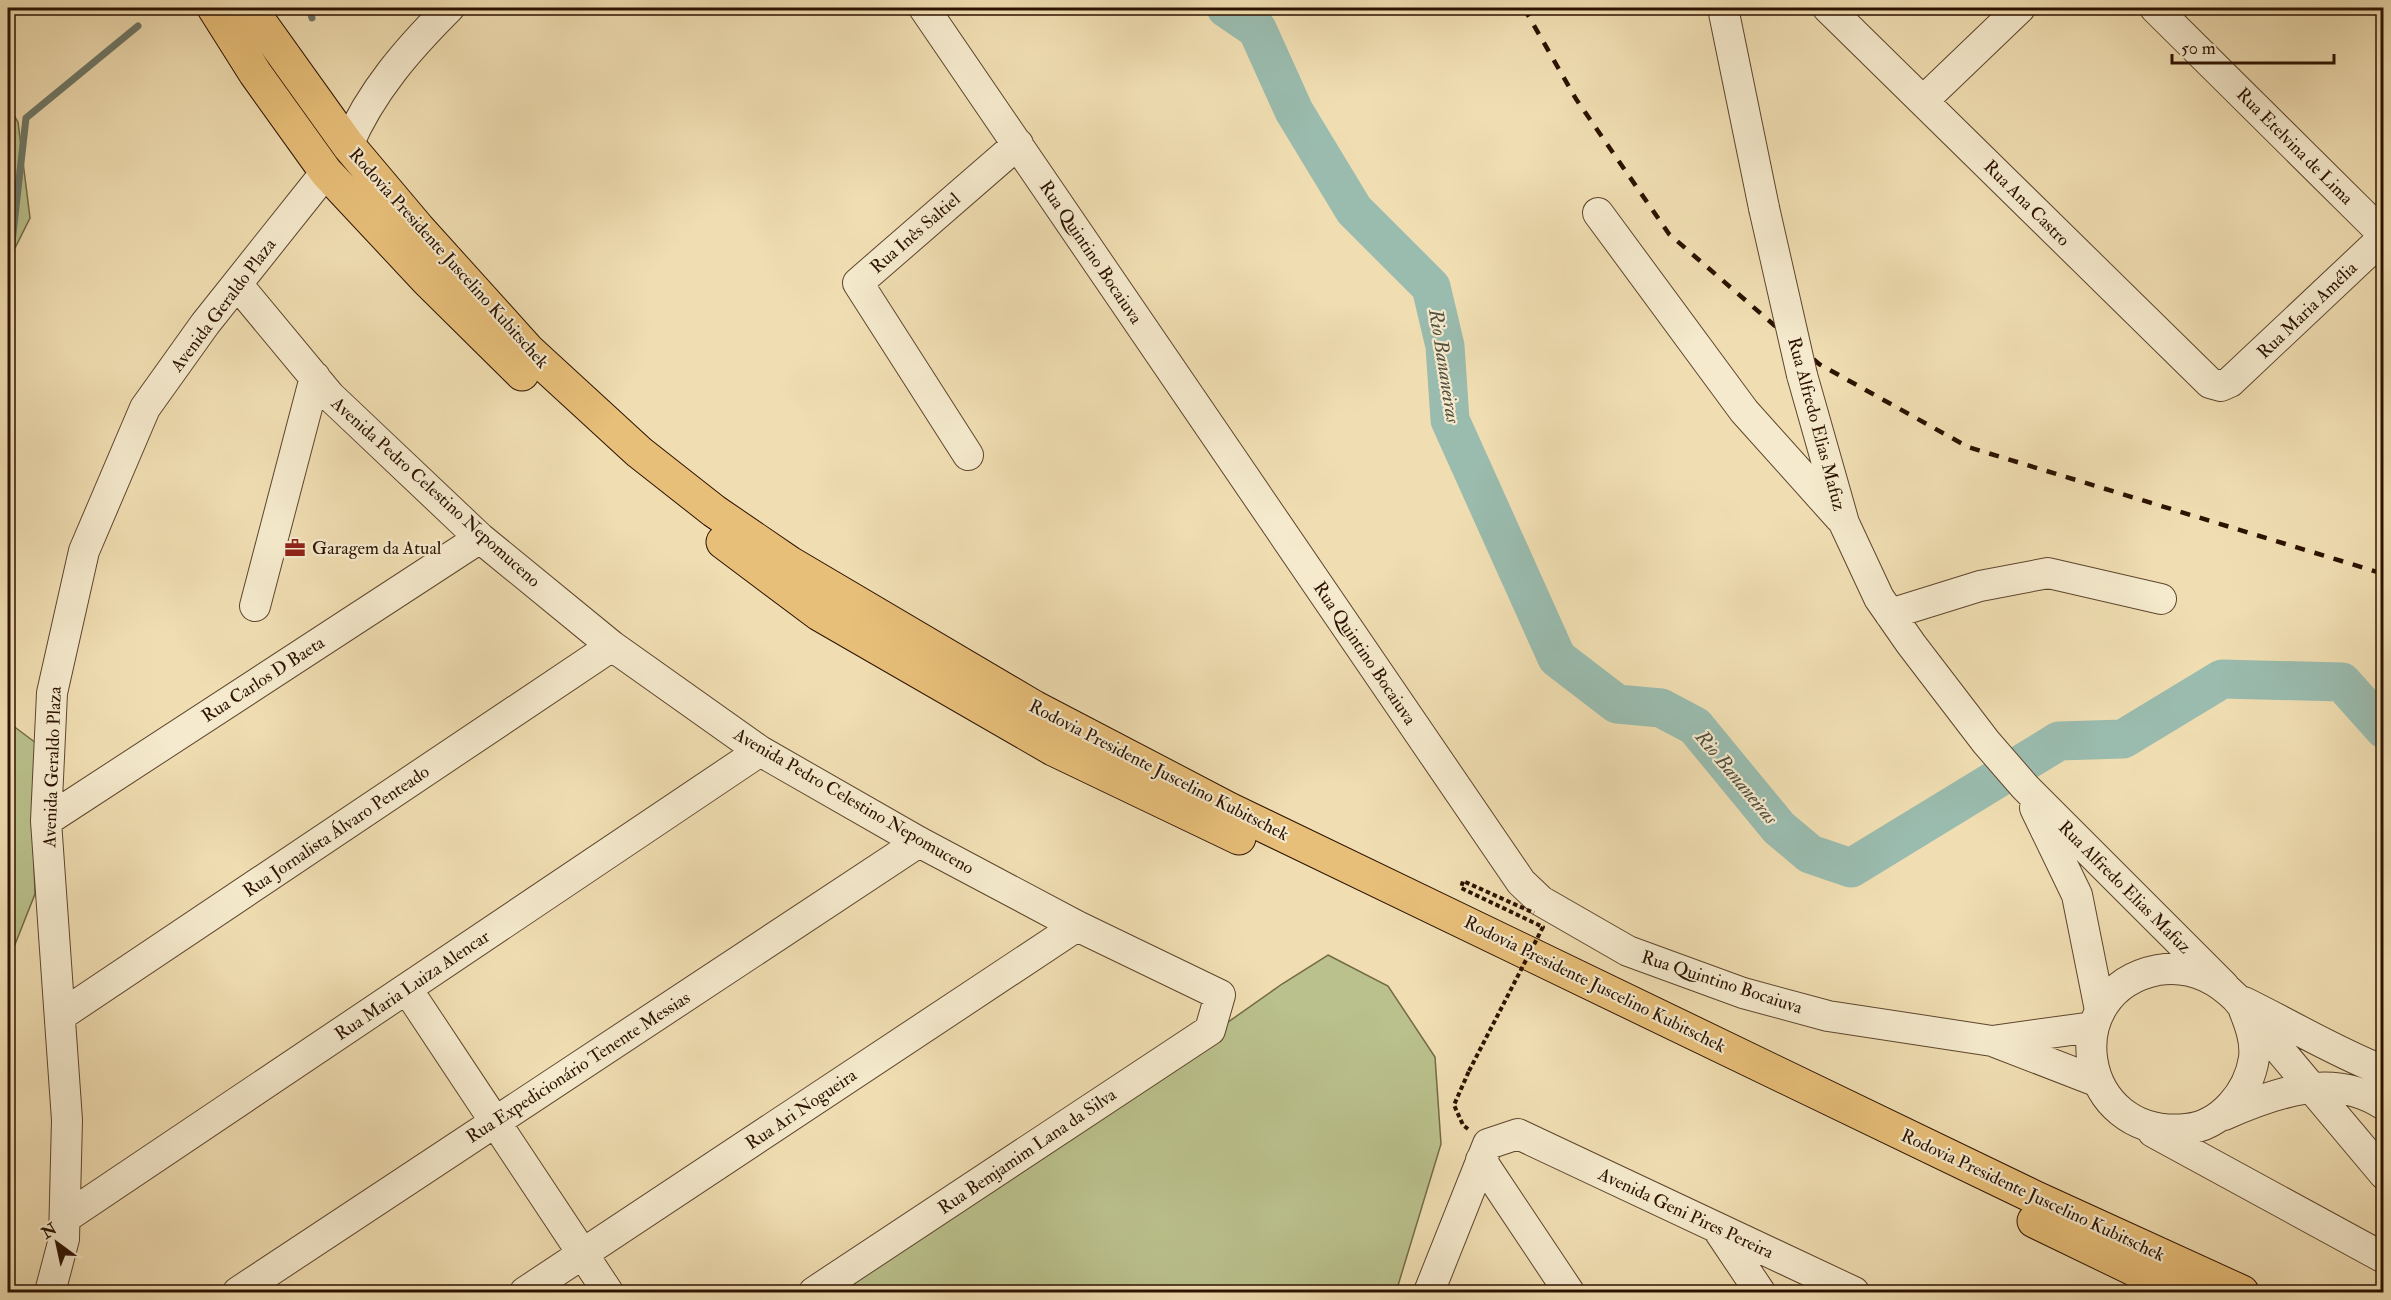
<svg xmlns="http://www.w3.org/2000/svg" width="2391" height="1300" font-family="'IM FELL Double Pica',serif">
  <style>
    .green { fill: #bac18c; stroke: #736a46; stroke-width: 1.5 }
    .lines { fill: none; stroke-linecap: round; stroke-linejoin: round }
    .stream { stroke: #6e7869; stroke-width: 7 }
    .river { stroke: #9abcaf; stroke-width: 39 }
    .minor-casing { stroke: #5d452d; stroke-width: 32 }
    .highway-casing { stroke: #2c1201; stroke-width: 35 }
    .path { stroke: #2c1201; stroke-width: 4; stroke-dasharray: 4.5 3; stroke-linecap: butt }
    .minor { stroke: #f5eacd; stroke-width: 30 }
    .highway { stroke: #e8bf79; stroke-width: 33 }
    .rail { stroke: #2c1201; stroke-width: 4.5; stroke-dasharray: 10 10; stroke-linecap: butt }
    .minor-bridge-casing { stroke: #5d452d; stroke-width: 32; stroke-linecap: butt }
    .path-bridge { stroke: #2c1201; stroke-width: 4; stroke-dasharray: 4.5 3; stroke-linecap: butt }
    .minor-bridge { stroke: #f5eacd; stroke-width: 30 }
    .labels { text-anchor: middle; stroke-width: 4.5; stroke-linejoin: round; paint-order: stroke }
    .street-label { font-size: 18px; fill: #2c1201; stroke: #f5eacd }
    .poi-label { font-size: 18px; fill: #2c1201; stroke: #f5eacd; text-anchor: start }
    .water-label { font-size: 20px; font-style: italic; fill: #524e3e; stroke: #f5eacd }
  </style>
  <rect width="100%" height="100%" fill="#f0deb2"/>
  <filter id="stains"><feTurbulence type="fractalNoise" baseFrequency=".00333" numOctaves="4"/><feColorMatrix values="0 0 0 0 .2 0 0 0 0 .09 0 0 0 0 .02 0 0 0 .5 -.17"/></filter>
  <radialGradient id="worn" r=".72"><stop offset=".6" stop-color="#630" stop-opacity="0"/><stop offset="1" stop-color="#630" stop-opacity=".3"/></radialGradient>
  <!-- green -->
  <path class="green" d="M8,106L18,122L30,218L8,262Z
    M8,722L36,743L32,802L35,894L8,962Z
    M1328,955L1388,986L1435,1057L1441,1144L1396,1292H828L976,1200L1282,984Z"/>
  <g class="lines">
    <!-- stream -->
    <path class="stream" d="M309,8L312,18
      M8,255L11,251L26,118L138,26"/>
    <!-- river -->
    <path class="river" d="M1226,8L1257,29L1294,111L1354,210L1431,287L1445,346L1450,420L1557,658L1617,704L1661,708L1695,726L1779,828L1810,854L1851,868L2059,741L2123,739L2222,679L2342,682L2384,729"/>
    <!-- minor casing -->
    <g class="minor-casing">
      <path id="minor" d="M924,8L1521,882L1541,901L1628,951L1743,993L1828,1016L1992,1041L2093,1027
        M1723,8L1764,208
        M1828,8L2210,383L2221,386L2230,382L2384,237
        M2155,8L2384,235
        M1924,100L2020,8
        M348,145C371,91 408,49 449,8
        M1598,213L1744,411L1840,518
        M237,284L330,396L480,538L612,646L760,751L919,842L1077,926L1220,995L1210,1030L814,1292
        M1802,375L1844,523L1879,598L1911,644L1986,742L2025,787L2224,986
        M968,455L858,283L1018,144
        M255,606L315,377
        M1890,614L1980,586L2048,573L2161,599
        M2035,808L2077,895L2100,1010
        M46,821L480,538
        M407,989L608,1292
        M2244,1002C2291,1025 2335,1052 2384,1071
        M2244,1010C2250,1025 2256,1041 2254,1058C2249,1092 2221,1126 2186,1129C2077,1140 2055,990 2158,970C2189,965 2215,977 2236,998L2384,1174
        M60,1016L612,646
        M1995,1042L2096,1081
        M2224,1115C2274,1093 2333,1071 2384,1105
        M2153,1132L2384,1258
        M1481,1160L1569,1292
        M65,1218L760,751
        M1717,1228L1760,1292
        M50,1292L64,1239L67,1120L46,821L52,693L84,551L145,408L205,324L326,172
        M238,1292L919,842
        M525,1292L1077,926
        M1429,1292L1488,1144L1518,1134L1854,1292"/>
    </g>
    <!-- highway casing -->
    <g class="highway-casing">
      <path id="highway" d="M214,8L255,73L326,172L427,280L522,374
        M250,8L348,145L418,228L529,351L639,452L714,511L790,563L1034,707L1229,809L2034,1197L2242,1292
        M723,542L819,614L1053,749L1239,838
        M2034,1221L2181,1292"/>
    </g>
    <!-- path -->
    <path class="path" d="M1468,1129L1463,1125L1454,1105L1469,1071"/>
    <!-- minor -->
    <use href="#minor" class="minor"/>
    <!-- highway -->
    <use href="#highway" class="highway"/>
    <!-- rail -->
    <path class="rail" d="M1524,8L1576,99L1669,234L1819,364L1968,447L2384,574"/>
    <!-- minor-bridge casing -->
    <g class="minor-bridge-casing">
      <path id="minor-bridge" d="M1764,208L1802,375"/>
    </g>
    <!-- path-bridge -->
    <path class="path-bridge" d="M1469,1071L1543,927L1461,888L1463,881L1534,913"/>
    <!-- minor-bridge -->
    <use href="#minor-bridge" class="minor-bridge"/>
  </g>
  <!-- icons -->
  <defs>
    <g id="office-bare" transform="scale(1.62)"><path d="M-6-3h4V-5.5h4V-3h4V5H-6ZM-1-4.5V-3h2v-1.5ZM-6 0V1H6V0Z" fill="#8f2418" stroke="#f5eacd" stroke-width="2.5" paint-order="stroke"/></g>
  </defs>
  <g fill-rule="evenodd">
    <use href="#office-bare" x="295" y="548"/>
  </g>
  <g class="labels">
    <!-- street labels -->
    <g class="street-label">
      <text transform="translate(2295 146) rotate(45)" y="6">Rua Etelvina de Lima</text>
      <text transform="translate(2027 203) rotate(45)" y="6">Rua Ana Castro</text>
      <text transform="translate(915 233) rotate(-41)" y="6">Rua Inês Saltiel</text>
      <text transform="translate(1091 252) rotate(56)" y="6">Rua Quintino Bocaiuva</text>
      <text transform="translate(449 258) rotate(48)" y="6">Rodovia Presidente Juscelino Kubitschek</text>
      <text transform="translate(223 305) rotate(-53)" y="6">Avenida Geraldo Plaza</text>
      <text transform="translate(2307 310) rotate(-44)" y="6">Rua Maria Amélia</text>
      <text transform="translate(1817 424) rotate(75)" y="6">Rua Alfredo Elias Mafuz</text>
      <text transform="translate(436 492) rotate(42)" y="6">Avenida Pedro Celestino Nepomuceno</text>
      <text transform="translate(1365 653) rotate(56)" y="6">Rua Quintino Bocaiuva</text>
      <text transform="translate(263 679) rotate(-33)" y="6">Rua Carlos D Baeta</text>
      <text transform="translate(52 767) rotate(-88)" y="6">Avenida Geraldo Plaza</text>
      <text transform="translate(1159 770) rotate(27)" y="6">Rodovia Presidente Juscelino Kubitschek</text>
      <text transform="translate(854 801) rotate(30)" y="6">Avenida Pedro Celestino Nepomuceno</text>
      <text transform="translate(336 831) rotate(-34)" y="6">Rua Jornalista Álvaro Penteado</text>
      <text transform="translate(2125 887) rotate(45)" y="6">Rua Alfredo Elias Mafuz</text>
      <text transform="translate(1722 982) rotate(18)" y="6">Rua Quintino Bocaiuva</text>
      <text transform="translate(1595 984) rotate(26)" y="6">Rodovia Presidente Juscelino Kubitschek</text>
      <text transform="translate(412 985) rotate(-34)" y="6">Rua Maria Luiza Alencar</text>
      <text transform="translate(578 1067) rotate(-33)" y="6">Rua Expedicionário Tenente Messias</text>
      <text transform="translate(801 1109) rotate(-34)" y="6">Rua Ari Nogueira</text>
      <text transform="translate(1027 1151) rotate(-34)" y="6">Rua Bemjamim Lana da Silva</text>
      <text transform="translate(2033 1195) rotate(25)" y="6">Rodovia Presidente Juscelino Kubitschek</text>
      <text transform="translate(1686 1213) rotate(25)" y="6">Avenida Geni Pires Pereira</text>
    </g>
    <!-- poi labels -->
    <g class="poi-label">
      <text x="312" y="554">Garagem da Atual</text>
    </g>
    <!-- water labels -->
    <g class="water-label">
      <text transform="translate(1445 366) rotate(81)" y="7">Rio Bananeiras</text>
      <text transform="translate(1737 777) rotate(50)" y="7">Rio Bananeiras</text>
    </g>
  </g>
  <!-- margin -->
  <rect width="2391" height="1300" fill="none" stroke="#f0deb2" stroke-width="30"/>
  <rect x="9" y="9" width="2373" height="1282" fill="none" stroke="#2c1201" stroke-width="3"/>
  <rect x="15" y="15" width="2361" height="1270" fill="none" stroke="#2c1201" stroke-width="1.5"/>
  <!-- north arrow -->
  <g transform="translate(57 1243) rotate(327)" stroke="#f5eacd" stroke-width="4.5" paint-order="stroke">
  <path d="M0-4.5L10 22L0 15L-10 22Z" fill="#2c1201"/>
  <text y="-9" font-size="16" font-weight="bold" text-anchor="middle" fill="#2c1201">N</text>
  </g>
  <!-- scale -->
  <path d="M2172 54v9h162v-9" fill="none" stroke="#2c1201" stroke-width="3"/>
  <text x="2181" y="54" font-size="18" fill="#2c1201" stroke="#f5eacd" stroke-width="4.5" paint-order="stroke">50 m</text>
  <rect width="100%" height="100%" filter="url(#stains)"/>
  <rect width="100%" height="100%" fill="url(#worn)"/>
</svg>
